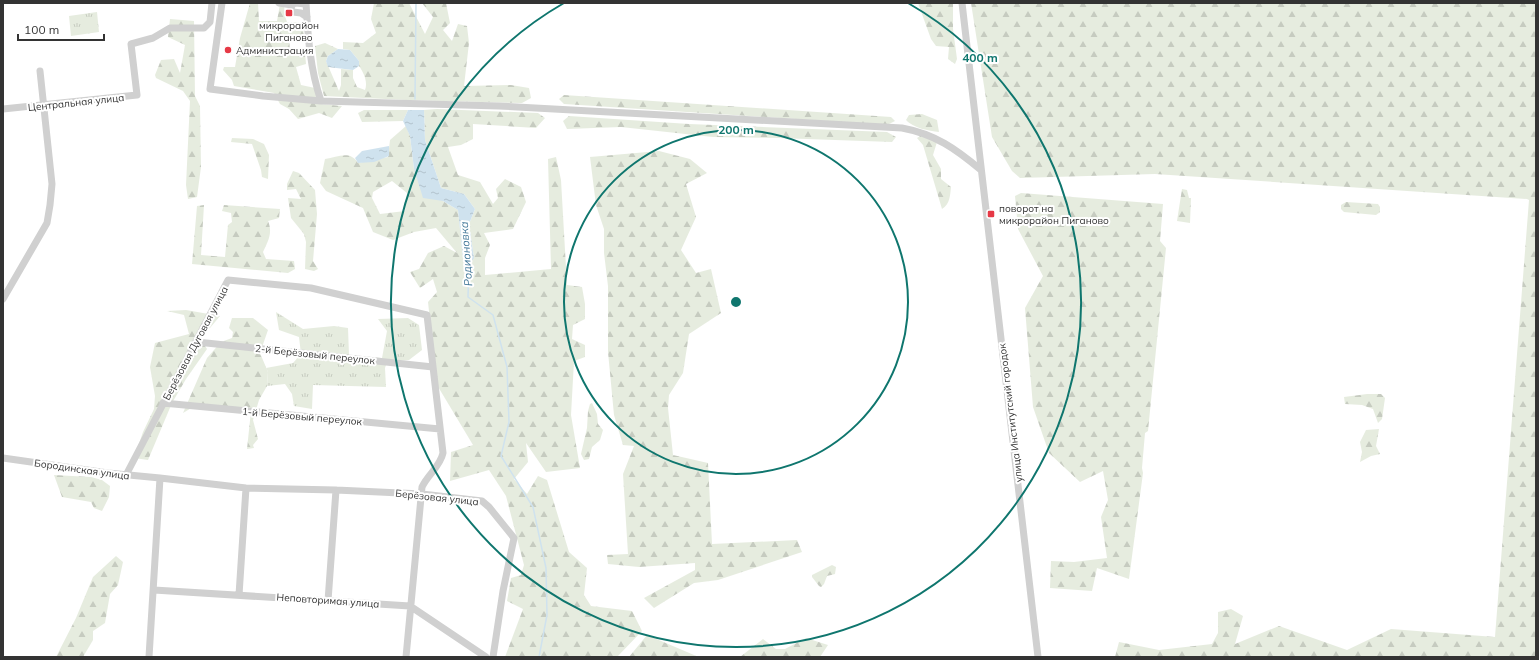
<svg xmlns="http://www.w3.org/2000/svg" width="1539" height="660" font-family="Mulish,sans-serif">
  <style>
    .grass { fill: url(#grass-tufts) }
    .forest { fill: url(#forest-firs); fill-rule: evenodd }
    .water { fill: url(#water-ripples) }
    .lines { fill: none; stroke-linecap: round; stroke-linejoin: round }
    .stream { stroke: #cfe2ee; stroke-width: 1.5 }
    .minor { stroke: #d0d0d0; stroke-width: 7 }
    .ring { fill: none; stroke: #0f766e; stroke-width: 2 }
    .poi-dot { fill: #e63946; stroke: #fff; stroke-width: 1.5 }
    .labels { text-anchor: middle; stroke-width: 4; stroke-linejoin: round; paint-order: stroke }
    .poi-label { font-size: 10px; fill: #333; stroke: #fff; text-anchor: start }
    .street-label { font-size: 10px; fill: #333; stroke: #fff }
    .water-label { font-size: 11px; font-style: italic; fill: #3f7597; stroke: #fff }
    .centre { fill: #0f766e; stroke: #fff; stroke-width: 2 }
    .ring-label { font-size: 12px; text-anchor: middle; font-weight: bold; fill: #0f766e; stroke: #fff; stroke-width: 4; stroke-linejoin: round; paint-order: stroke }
  </style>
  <defs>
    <pattern id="grass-tufts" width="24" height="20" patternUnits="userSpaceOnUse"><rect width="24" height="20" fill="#e6ecdf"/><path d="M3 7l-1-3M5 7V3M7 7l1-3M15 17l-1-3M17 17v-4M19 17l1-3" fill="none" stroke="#c6cbc0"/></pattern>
    <pattern id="forest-firs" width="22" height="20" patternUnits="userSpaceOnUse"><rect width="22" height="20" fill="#e6ecdf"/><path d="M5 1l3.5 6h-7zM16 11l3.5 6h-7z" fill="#c6cbc0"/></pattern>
    <pattern id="water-ripples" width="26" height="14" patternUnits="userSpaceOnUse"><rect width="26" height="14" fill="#cfe2ee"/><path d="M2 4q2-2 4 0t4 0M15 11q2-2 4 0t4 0" fill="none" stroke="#b2c2cd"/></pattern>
  </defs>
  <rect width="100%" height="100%" fill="#fff"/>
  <!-- grass -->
  <path class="grass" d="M97,12L99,32L71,36L69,16Z
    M276,312L303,329L334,326L348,328L349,355L382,358L387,331L378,319L408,318L419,325L422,350L409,360L387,362L385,368L386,387L313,385L312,409L294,406L292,394L285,384L267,386L268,372L266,368L293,363L301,354L299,337L279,330Z"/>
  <!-- forest -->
  <path class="forest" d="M250,3H258L259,21H277L280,4L284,5L285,16L287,22H302L304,35L289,36L290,51L305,53L306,64L296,67L301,85L315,88L320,104L342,106L332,118L319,113L298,119L289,109L280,104L274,93L234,86L232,80L223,70L224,67H235L240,38Z
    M374,3H409L425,34L433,17L422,3H446L450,23L443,30L452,41L458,24L467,26L469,43L464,86L511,85L529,88L531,98L522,103L406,100L324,96L318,73L315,46L325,43L338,49L328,56L326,61L339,91L341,85V69L353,70V78L357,87L365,90C368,82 364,73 359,66V61L350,50L343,49V42L363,43L376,33L371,19Z
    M918,3H953V29L957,59L955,64L948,59L949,47L936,46L931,39Z
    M971,3H1536V657H1115L1119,642L1159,650L1212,644L1218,633V612L1231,609L1243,616L1235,644L1279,626L1347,650L1391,629L1495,637L1529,200L1527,199L1155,174L1020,178L1012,171L992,137Z
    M170,19L194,21L195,96L200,106L201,167L197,197L188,199L186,185L190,101L183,91L156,78L155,75L161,60L174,59L180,73L185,45L168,37Z
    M564,95L891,117L895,121L887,125L564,104L559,99Z
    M437,109L538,113L545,118L536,128L473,124V139L461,145L448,147L458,175L480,182L493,204L498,198L496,189L505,179L521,187L526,202L513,229L484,233L490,245L485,258V275L551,269L548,159L556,157L561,180L567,285L582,287L585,304V319L573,325L572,339L585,345V357L574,361L571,415L580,468L546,472L526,443L528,462L514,479L527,494L538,476L547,480L569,552L587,568L584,595L591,606L632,611L642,631L617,657H505L523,609L507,601L511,578L521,575L524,565L506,496L489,470L450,481L451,452L473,445L437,385L428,302L437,292L433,279L420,288L410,272L419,269L428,253L444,246L457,253L436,228L414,232L393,240L373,232L363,208L326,191L320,183L325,159C338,157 350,150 358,163L388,157L390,140L406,126L410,136L414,169L443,201L458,210L463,258H474L469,224L475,209L464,194L441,188L425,140L424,110ZM392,181L407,193L405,211L380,214L372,198L373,192Z
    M364,110H408L403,121L362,122L358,113Z
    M922,114L937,120L939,132C929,131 913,128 906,120L909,115Z
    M569,116L689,124L887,132L896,137L892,142L778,138L713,137L621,127L567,129L563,121Z
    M922,135L937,142L933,155L941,169V179L951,187C950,196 950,204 942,209L923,145L917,138Z
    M232,138L253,139L264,144L269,155L268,179L262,177L261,170L252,144L231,142Z
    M659,151L690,159L707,173L686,184L696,217L681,250L696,273L711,269L721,313L689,334L683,373L669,395L668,408L673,455L708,463L712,544L797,540L802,552L718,580L694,583L654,608L644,598L695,570V563L639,567L608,564L607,555L628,554L623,474L634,446L623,445L614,415L608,352V286L604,253V229L596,205L590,157Z
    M293,171L299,173L315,190L317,214L313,261L318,269L314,271L305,269L306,242L304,234L291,218L288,198L301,199L296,189L287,190V184Z
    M1182,189L1187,190L1189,198H1191L1190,223L1177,221Z
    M1021,193L1163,204L1160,241L1166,248L1148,431L1145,433L1142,468L1143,473L1129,579L1097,568L1092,591L1050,588L1051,561L1074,562L1107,558L1101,517L1108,500L1103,471L1080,482L1049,453L1033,407L1025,308L1043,276L1018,229L1015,196Z
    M1346,202L1378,204L1380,207V212L1376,215L1344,212L1341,209V205Z
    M204,205L201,255L225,257L228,225L232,222L231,213L222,211L224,205L280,209L279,218L268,221C273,233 268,241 263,252L266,259L294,261L295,269L288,273L192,264L197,206Z
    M186,310L220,316L210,328L198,335L207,349L186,379L172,403L148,460L134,458L143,432L154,409L155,396L150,367L155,343L189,334L184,315L167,311Z
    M232,318H253L268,330L260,353L268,372L267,386L259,400L253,420L258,439L253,445L254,448L247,449L251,411L193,407L183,413L207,358L221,342L232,338L233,332L229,328Z
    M1367,394H1381L1385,398L1382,419L1378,423L1373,409L1362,405L1345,404L1344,397Z
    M592,403L597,414L598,424L603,430L600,440L592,447L589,459L584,460L581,454L587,428L588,411L590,404Z
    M1379,429L1376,446L1380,454L1371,456L1360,462L1362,452L1360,442L1366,430Z
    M54,475L91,477L102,480L110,486L109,497L102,511L94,508L91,502L62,497Z
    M116,556L123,562L118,585L110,594L105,623L93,631V640L83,657H56L76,618L93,577Z
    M832,565L836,567L835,574L827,576L824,584L821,587L819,586L812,577V575Z
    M647,635L694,655L698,657H629Z
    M806,638L828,645L820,657H740L763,639L776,649H785Z"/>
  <!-- water -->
  <path class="water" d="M338,49L350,50L359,61V66L353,70L328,67L326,61L328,56Z
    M408,110H424L425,140L441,188L464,194L475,209L469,224L474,258L469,265L463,258L458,210L443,201L423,198L414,169L410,136L403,121Z
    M389,146V156L374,162L358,163L355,158L362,151Z"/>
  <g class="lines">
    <!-- stream -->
    <path class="stream" d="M415,99L416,3
      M469,264L468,297L493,315L507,367L509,422L501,456L533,507L546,568L547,615L539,657"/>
    <!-- minor -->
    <path class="minor" d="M222,3L210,89L263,96L321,101
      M279,3L292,5
      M306,3C308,37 310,69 321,101L499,106L902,128C935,134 956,149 981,170
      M962,3L1038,657
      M306,4L295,3L292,5L291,9L293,12L301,13L307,17
      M3,109L137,95L131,44L153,38L170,28H204L210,22L212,3
      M3,299L47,223L50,205L52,184L40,71
      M197,342L433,367
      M163,403L440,429
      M3,458L108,473L160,478L246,488L336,490L422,494L482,501L489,507L514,538L503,591L493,657
      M126,475L228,280L311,288L427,315L443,453C440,467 428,474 422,487L406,657
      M154,590L410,606L486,657
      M239,595L246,488
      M328,601L336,490
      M149,657L160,478"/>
  </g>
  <!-- distance rings -->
  <g class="ring">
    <circle cx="736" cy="302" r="172"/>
    <path d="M908 3A345 345 0 1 1 564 3"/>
  </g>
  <!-- markers -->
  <g class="poi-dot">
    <rect x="285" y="9" width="8" height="8" rx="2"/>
    <circle cx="228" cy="50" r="4"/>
    <rect x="987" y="210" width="8" height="8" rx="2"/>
  </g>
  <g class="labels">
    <!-- poi labels -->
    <g class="poi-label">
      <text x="289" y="29" text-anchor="middle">микрорайон<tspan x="289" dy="12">Пиганово</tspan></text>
      <text x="236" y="54">Администрация</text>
      <text x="999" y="212">поворот на<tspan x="999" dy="12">микрорайон Пиганово</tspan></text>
    </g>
    <!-- street labels -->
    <g class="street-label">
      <text transform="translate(76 102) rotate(-6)" y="4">Центральная улица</text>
      <text transform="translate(195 343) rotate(-62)" y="4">Берёзовая Дуговая улица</text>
      <text transform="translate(315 354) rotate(6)" y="4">2-й Берёзовый переулок</text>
      <text transform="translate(1010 413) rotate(-97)" y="4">улица Институтский городок</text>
      <text transform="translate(302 416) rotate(5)" y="4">1-й Берёзовый переулок</text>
      <text transform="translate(82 469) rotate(8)" y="4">Бородинская улица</text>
      <text transform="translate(437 497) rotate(6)" y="4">Берёзовая улица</text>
      <text transform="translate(328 600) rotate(4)" y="4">Неповторимая улица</text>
    </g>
    <!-- water labels -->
    <g class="water-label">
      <text transform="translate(466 254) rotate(-94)" y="4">Родионовка</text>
    </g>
  </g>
  <circle cx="736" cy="302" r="6" class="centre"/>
  <g class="ring-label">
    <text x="980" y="62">400 m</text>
    <text x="736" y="134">200 m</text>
  </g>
  <!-- border -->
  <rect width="1539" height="660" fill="none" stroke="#333333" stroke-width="8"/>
  <!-- scale -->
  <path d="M18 34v6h86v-6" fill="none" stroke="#333333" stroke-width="2"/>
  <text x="24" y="34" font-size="12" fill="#333333" stroke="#ffffff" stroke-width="3" paint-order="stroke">100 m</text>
</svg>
